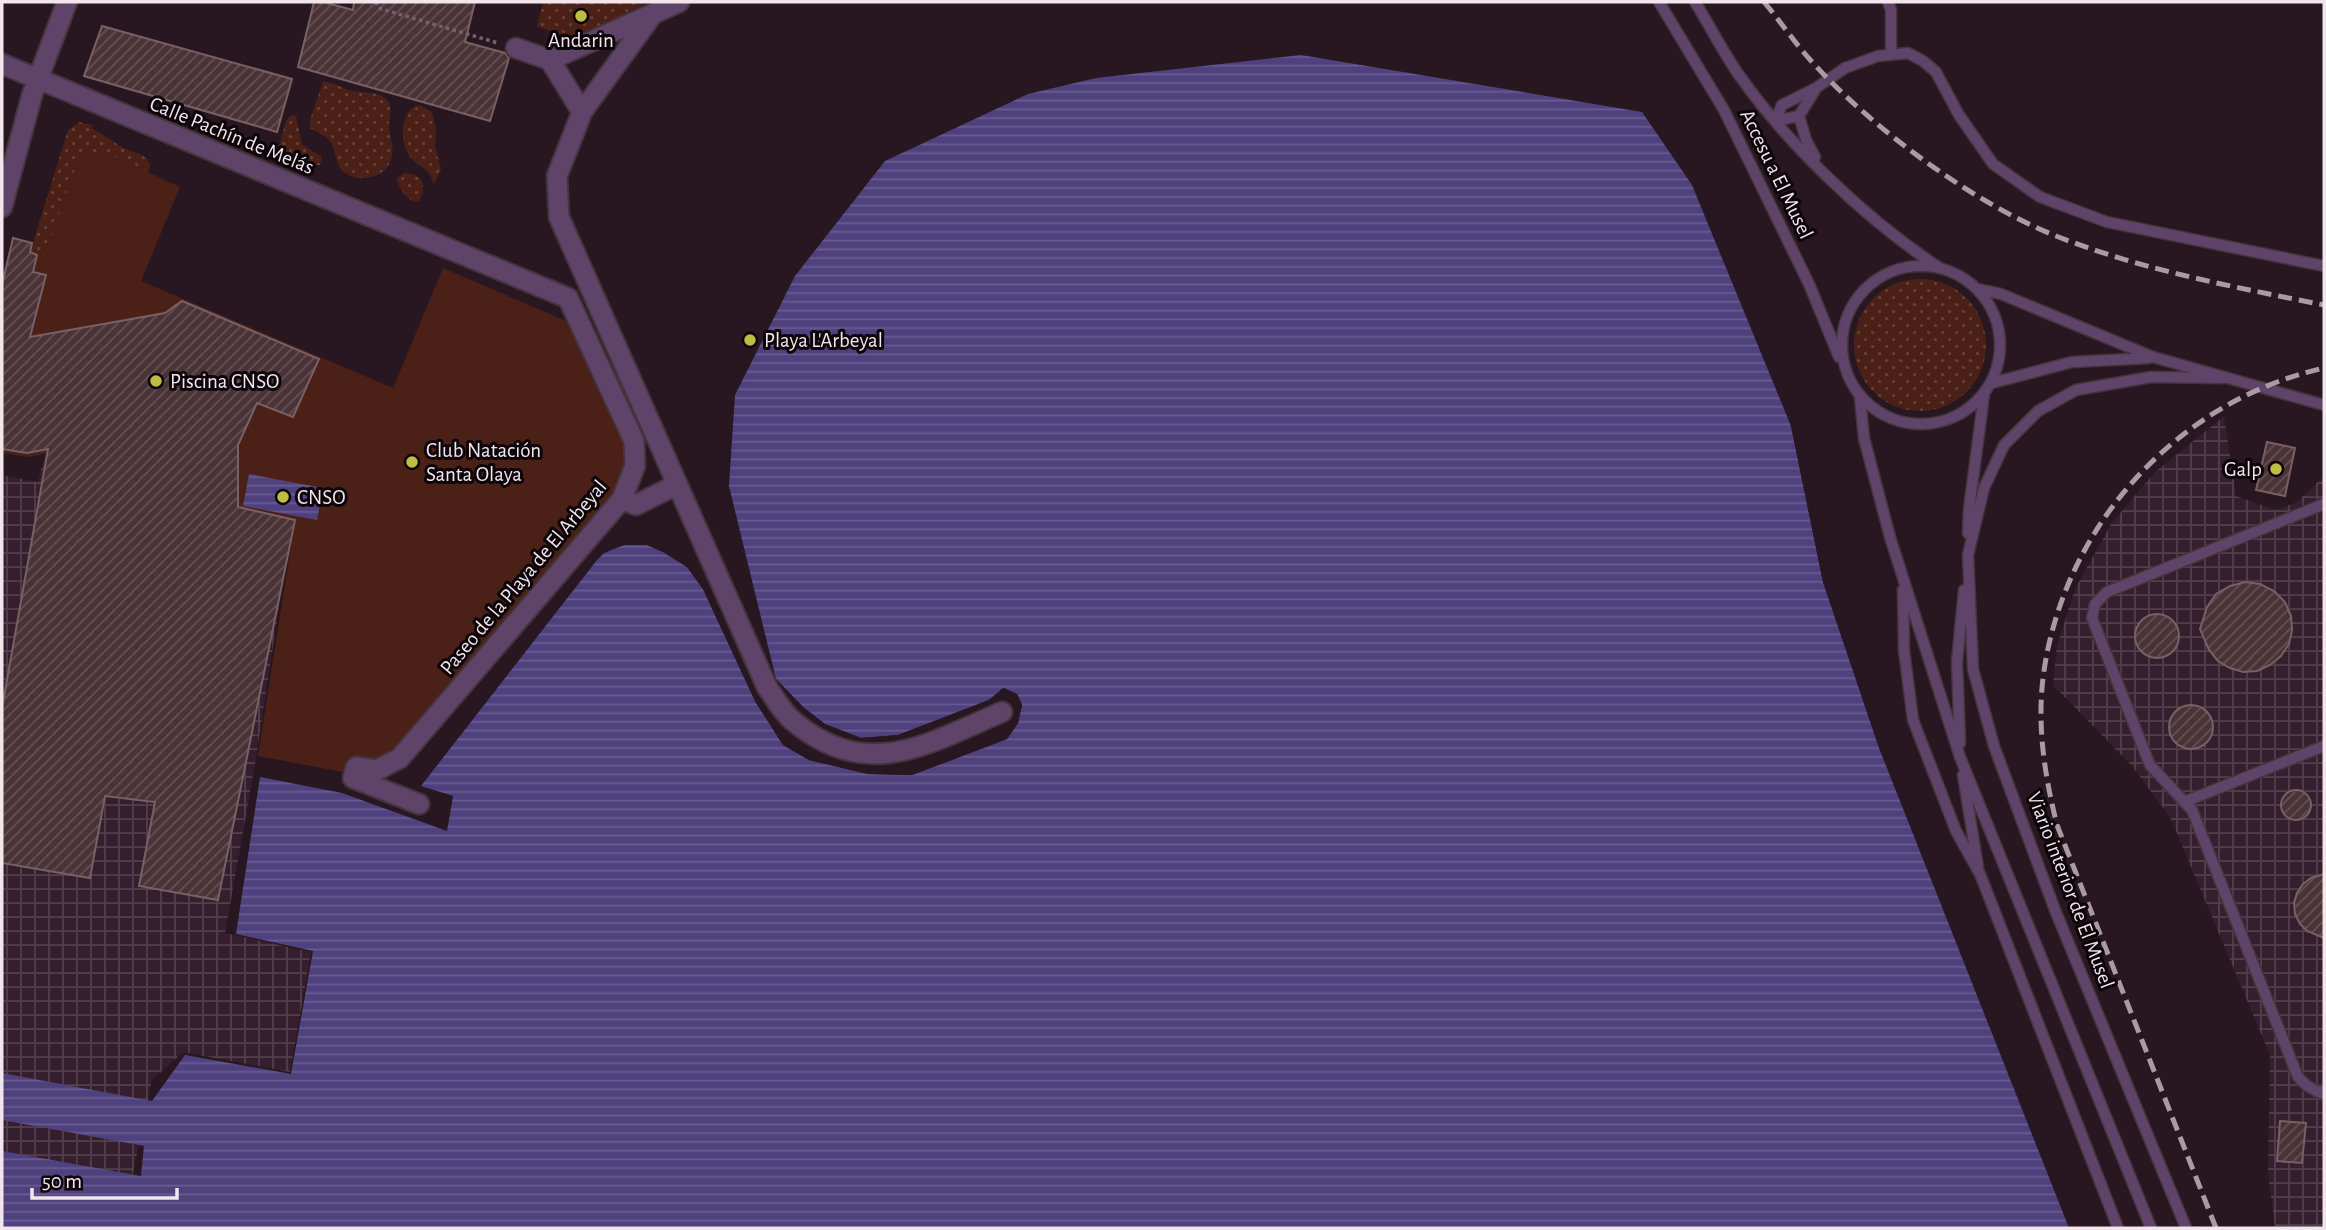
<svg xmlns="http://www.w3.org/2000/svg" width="2326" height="1230" font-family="'Alegreya Sans',sans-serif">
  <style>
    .industrial { fill: url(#industrial-grid) }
    .grass { fill: url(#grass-dots) }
    .pitch { fill: #4b2117 }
    .water { fill: url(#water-rules) }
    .pier { fill: #281721 }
    .building { fill: url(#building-hatch); stroke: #796064; stroke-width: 2 }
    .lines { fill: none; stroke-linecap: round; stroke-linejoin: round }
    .lane-casing { stroke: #44343d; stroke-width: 13 }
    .street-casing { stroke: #44343d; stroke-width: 23 }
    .path { stroke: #73636c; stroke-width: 3.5; stroke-dasharray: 3.5 3.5; stroke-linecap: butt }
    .lane { stroke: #604369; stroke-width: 10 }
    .street { stroke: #604369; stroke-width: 19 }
    .rail { stroke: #aa9ba3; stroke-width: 5; stroke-dasharray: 14 7; stroke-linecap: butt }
    .poi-dot { fill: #bebf42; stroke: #0c0509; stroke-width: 2.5 }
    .labels { text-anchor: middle; stroke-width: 6; stroke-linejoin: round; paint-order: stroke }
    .poi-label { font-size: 21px; fill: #f2e5ec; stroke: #0c0509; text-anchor: start }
    .street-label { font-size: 21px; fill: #f2e5ec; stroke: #0c0509 }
  </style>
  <defs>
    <pattern id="industrial-grid" width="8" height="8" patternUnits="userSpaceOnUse" patternTransform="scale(1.75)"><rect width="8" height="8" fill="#351e2d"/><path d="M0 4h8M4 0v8" fill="none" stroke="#533f4c"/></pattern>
    <pattern id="grass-dots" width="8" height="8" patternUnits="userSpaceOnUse" patternTransform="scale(1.75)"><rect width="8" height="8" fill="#4b2117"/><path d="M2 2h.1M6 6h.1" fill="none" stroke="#654139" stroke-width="1.8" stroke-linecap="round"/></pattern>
    <pattern id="water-rules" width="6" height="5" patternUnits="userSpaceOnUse" patternTransform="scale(1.75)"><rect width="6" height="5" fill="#4e417d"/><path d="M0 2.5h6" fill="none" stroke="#685c90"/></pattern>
    <pattern id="building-hatch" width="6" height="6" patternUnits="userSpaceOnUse" patternTransform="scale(1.75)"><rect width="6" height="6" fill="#4a3337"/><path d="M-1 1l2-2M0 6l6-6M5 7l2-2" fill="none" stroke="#655054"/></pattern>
  </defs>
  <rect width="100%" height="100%" fill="#281721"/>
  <!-- industrial -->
  <path class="industrial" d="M2224,416L2236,496L2276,510L2297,502L2324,476V1228H2275L2268,1173L2270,1055L2170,817L2132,766L2053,685L2057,646L2075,589L2111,524L2154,473Z
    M179,431L208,510L292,521L255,764L225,933L311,952L290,1072L183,1052L152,1080L122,1228H2V475L38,482L44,458Z"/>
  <!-- grass -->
  <path class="grass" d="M543,2H649L561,45L559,33L537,27Z
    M323,82C336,82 342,89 353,91C364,93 375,91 385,98C395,106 388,118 389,129C390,138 394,146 392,155C389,177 362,184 345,173C333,165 338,148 328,139C324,135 316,132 310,128V120Z
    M420,105L432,112L436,130L435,147L441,169L434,184C429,165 417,168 408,154C400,140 400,108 420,105Z
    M291,115L296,116L302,144L322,157L320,165C308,166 287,156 279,147L286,121Z
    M79,122L92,125V128C101,133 110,140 120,146C127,151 139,152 146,158C151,163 150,168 148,174L111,155L44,258L30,252L68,130Z
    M405,173C423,173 427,187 419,201L414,202C405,196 398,188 397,178Z
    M1854 345a66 66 0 1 1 132 0a66 66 0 1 1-132 0Z"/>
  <!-- pitch -->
  <path class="pitch" d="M88,151L111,155L180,187L141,281L393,388L443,268L566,321L625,441V468L616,493L398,753L372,763L347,759L343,772L258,756L295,520L214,502L184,428L27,457L2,453V277L13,238L32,243L30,252L44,257L78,160Z"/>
  <!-- water -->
  <path class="water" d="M1301,55L1642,112L1692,185L1760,307L1791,426L1823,582L1879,748L2069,1228H2V1151L141,1176L144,1146L2,1120V1073L152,1101L185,1055L291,1074L313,951L236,934L260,777L342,793L447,831L453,796L421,786L597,560L604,553L624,545H647L663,552L687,567L703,589L755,701L783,745L809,760L868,774L912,775L1007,739L1018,723L1022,705L1017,694L1004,688L989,700L898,735L861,738L825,724L803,707L776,679L729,486L735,395L795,276L885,161L1028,94L1096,78Z
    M249,474L323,488L317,520L243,506Z"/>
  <!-- pier -->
  <path class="pier" d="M1692,185L1716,220L1763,306L1794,426L1826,581L1882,746L2052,1176L1879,747L1823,582L1791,426Z
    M623,542H647L665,549L689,564L706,587L758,699L785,742L811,757L868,771H911L1005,736L1015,722L1019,705L1015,696L1004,692L990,703L899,738L861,741L823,727L801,709L773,681L776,679L803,707L825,724L861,738L898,735L989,700L1003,688L1017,694L1022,705L1018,723L1007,739L912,775L868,774L809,760L783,745L755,701L703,589L687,567L663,552L647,545H624L598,553Z"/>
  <!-- building -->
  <path class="building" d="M314,2H323L353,10L354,2H475L465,42L505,53L509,58L490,121L298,67Z
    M102,26L292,79L277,132L84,76Z
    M13,238L32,243L30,252L37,255L33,272L46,275L30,337L165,313L182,301L319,359L293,417L257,403L238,445V507L295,520L218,900L139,886L155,802L105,796L90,878L2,863V708L48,449L27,453L2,449V285Z
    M2267,442L2295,448L2285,496L2256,490Z
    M2245,582L2260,584L2274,591L2285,602L2291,616L2292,630L2289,644L2281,656L2270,665L2257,671L2243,672L2230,668L2218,661L2209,650L2200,629L2207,607L2216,594L2230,586Z
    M2135 636a22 22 0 1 1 44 0a22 22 0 1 1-44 0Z
    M2169 727a22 22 0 1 1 44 0a22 22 0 1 1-44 0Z
    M2281 805a15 15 0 1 1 30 0a15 15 0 1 1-30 0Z
    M2324,874V938L2307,931L2300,924L2295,914L2294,903L2297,893L2303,884L2311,878Z
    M2280,1121L2306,1123L2302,1163L2277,1161Z"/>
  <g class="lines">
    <!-- lane casing -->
    <g class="lane-casing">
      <path id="lane" d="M1659,2L1724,110L1809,284L1839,357
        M1695,2C1710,26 1723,52 1739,75C1789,146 1866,219 1938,267
        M1888,2L1891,10V55
        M1799,116L1806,140L1815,157
        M1775,121L1782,105L1816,88L1845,68L1878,56L1908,53L1923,61L1936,72L1959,115L1993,164L2040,197L2107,222L2324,266
        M1775,121L1799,116L1815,90
        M1842 345a79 79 0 1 1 158 0a79 79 0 1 1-158 0Z
        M1978,289L2001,294L2153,357L2324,405
        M1992,383L2072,362L2149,358
        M1860,398L1864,438L1890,537L1960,757L2151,1228
        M2324,504L2107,592L2095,604L2092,618L2150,765L2192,810L2298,1077L2306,1085L2320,1093L2324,1091
        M1968,533L1969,509L1984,395
        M1903,590L1904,650L1913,720L1956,831L1980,874L2118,1228
        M1960,743L1957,662L1964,590
        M1963,775L1978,867
        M2184,802L2324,746
        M2186,1228L2055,910L1994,746L1973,669L1968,555L1984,488L2004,445L2038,411L2076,390L2151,377L2227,378"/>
    </g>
    <!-- street casing -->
    <g class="street-casing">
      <path id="street" d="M679,2L550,60L582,112L557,176L559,217L767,687C775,698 783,713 793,721C867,783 927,744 1002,712
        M516,48L550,60
        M2,64L568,298L634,441L635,466L622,499L400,758L377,770L356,767L353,778L419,804
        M582,112L652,15
        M2,207L32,95L67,2
        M622,499L636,505L676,485"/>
    </g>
    <!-- path -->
    <path class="path" d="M376,2L378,8L498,43"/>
    <!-- lane -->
    <use href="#lane" class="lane"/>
    <!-- street -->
    <use href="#street" class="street"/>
    <!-- rail -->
    <path class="rail" d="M1764,2C1781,22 1796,45 1814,64C1873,129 1975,204 2056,236C2142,270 2234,287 2324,305
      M2216,1228L2057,825C2045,777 2037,728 2043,678C2062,528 2176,401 2324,368"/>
  </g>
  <!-- markers -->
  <g class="poi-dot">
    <circle cx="581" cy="16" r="7"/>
    <circle cx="750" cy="340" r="7"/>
    <circle cx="156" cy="381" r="7"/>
    <circle cx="412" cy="462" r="7"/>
    <circle cx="2276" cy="469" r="7"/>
    <circle cx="283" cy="497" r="7"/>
  </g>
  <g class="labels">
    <!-- poi labels -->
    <g class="poi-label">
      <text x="581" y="47" text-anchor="middle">Andarin</text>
      <text x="764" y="347">Playa L'Arbeyal</text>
      <text x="170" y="388">Piscina CNSO</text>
      <text x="426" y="457">Club Natación<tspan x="426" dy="24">Santa Olaya</tspan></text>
      <text x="2262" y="476" text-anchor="end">Galp</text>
      <text x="297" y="504">CNSO</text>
    </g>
    <!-- street labels -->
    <g class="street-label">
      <text transform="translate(232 135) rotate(22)" y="7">Calle Pachín de Melás</text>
      <text transform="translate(1777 174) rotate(64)" y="7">Accesu a El Musel</text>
      <text transform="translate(523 577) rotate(-50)" y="7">Paseo de la Playa de El Arbeyal</text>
      <text transform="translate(2071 890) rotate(69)" y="7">Viario interior de El Musel</text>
    </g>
  </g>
  <!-- border -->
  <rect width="2326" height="1230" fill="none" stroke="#f2e5ec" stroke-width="7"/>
  <!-- scale -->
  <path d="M32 1188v10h145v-10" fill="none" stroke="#f2e5ec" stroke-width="3.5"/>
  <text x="42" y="1188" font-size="21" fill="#f2e5ec" stroke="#0c0509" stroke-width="5" paint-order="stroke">50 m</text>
</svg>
